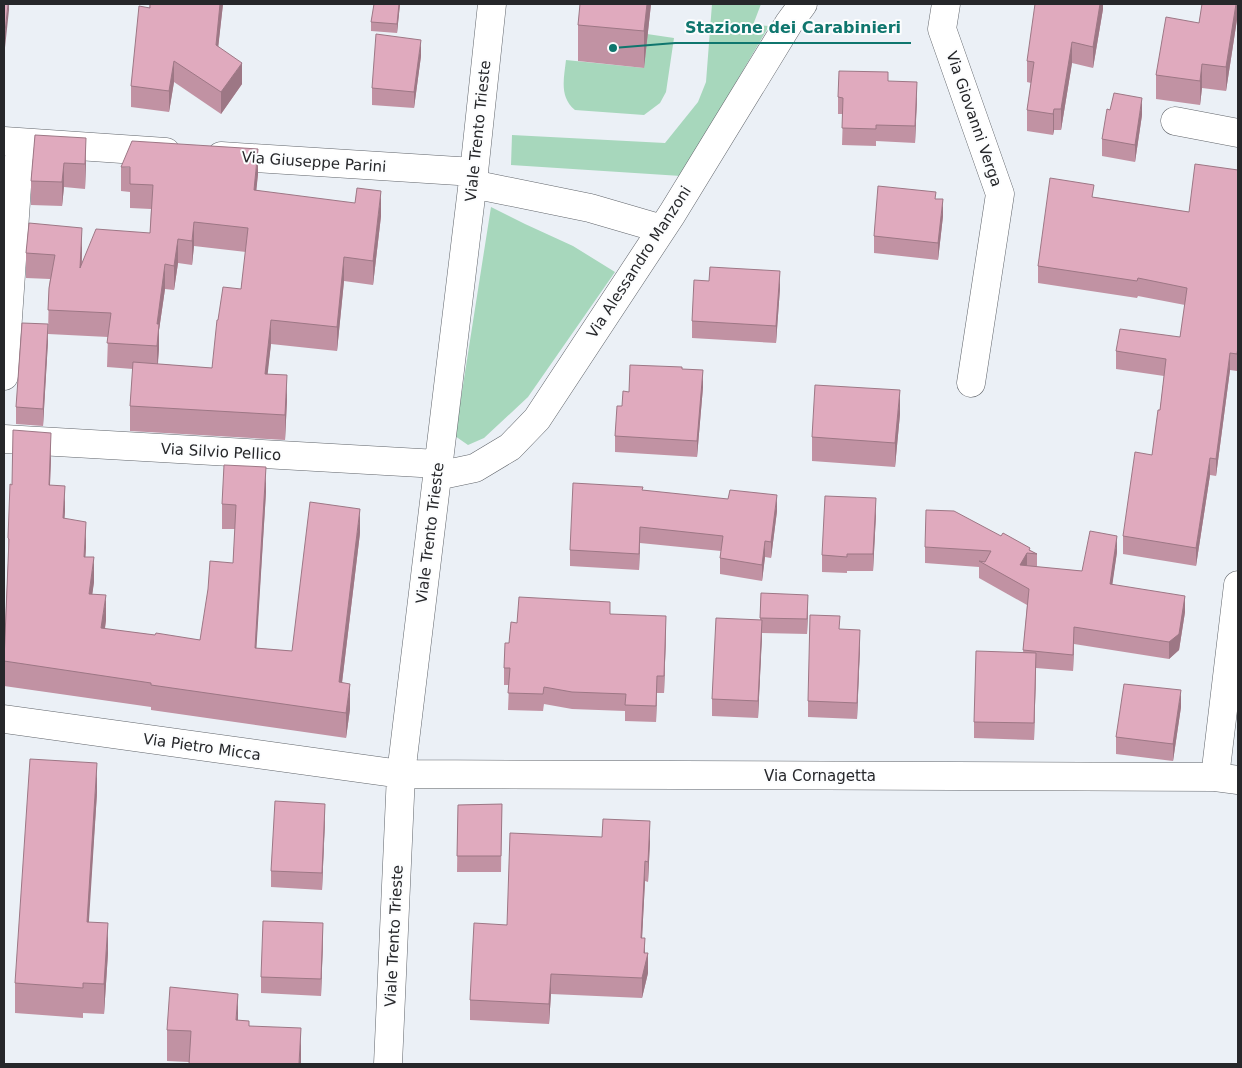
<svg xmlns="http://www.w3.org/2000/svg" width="1242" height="1068" font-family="'DejaVu Sans',sans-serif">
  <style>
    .green { fill: #a7d7bc }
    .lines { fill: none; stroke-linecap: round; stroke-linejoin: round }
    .minor-casing { stroke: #61656b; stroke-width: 29 }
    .minor { stroke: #fff; stroke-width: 28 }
    .wall { fill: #c192a3; fill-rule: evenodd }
    .shaded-wall { fill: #9d7785 }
    .building { fill: #e0aabe; stroke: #9d7785 }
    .labels { text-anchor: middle; stroke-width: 4; stroke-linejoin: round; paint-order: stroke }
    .street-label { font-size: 15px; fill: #26272a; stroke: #fcfdfe }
    .leader { fill: none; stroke: #0f766e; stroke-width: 2 }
    .callout-dot { fill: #0f766e; stroke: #fcfdfe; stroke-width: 2 }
    .callout-label { font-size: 16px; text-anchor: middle; font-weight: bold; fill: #0f766e; stroke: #fcfdfe; stroke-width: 4; stroke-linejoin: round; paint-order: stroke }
  </style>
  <rect width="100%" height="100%" fill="#ebf0f6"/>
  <!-- green -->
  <path class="green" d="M712,4H761L753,25L769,26L681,176L511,165L512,135L665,143L698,102L706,82Z
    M647,34L674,38L666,92L660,103L644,115L575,110C559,97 564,78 566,60L644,68Z
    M491,207L525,224L573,246L615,272L528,397L484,438L468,445L455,436Z"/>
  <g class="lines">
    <!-- minor casing -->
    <g class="minor-casing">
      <path id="minor" d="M946,4L942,29L1000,194L971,383
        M1175,121L1238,133
        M4,141L166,152
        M221,156L474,172
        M472,184L590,208L662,229
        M4,376L20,143
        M4,439L438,464
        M437,476L475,468L510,447L537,419L672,214L789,23L803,4
        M4,719L401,774L1215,777L1238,780
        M1215,777L1238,585
        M388,1064L401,774L474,172L492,4"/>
    </g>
    <!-- minor -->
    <use href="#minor" class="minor"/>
  </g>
  <!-- wall -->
  <path class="wall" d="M150,4H223L218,47L242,84L221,114L174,82L169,112L131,107V86Z
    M400,4L397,33L371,31V22Z
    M651,4L644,68L578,61V25Z
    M1103,4V9L1093,68L1072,63L1061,130H1054L1053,135L1027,131V110L1031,83L1027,82V61Z
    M1238,4V13L1226,91L1202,88L1200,105L1156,99V75L1199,23Z
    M421,56L414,108L372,105V88Z
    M888,81L917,98L915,143L876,141V146L842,145L843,114H838V97Z
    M1142,115L1135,162L1102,156V139Z
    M35,135L86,162L85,189L64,187L62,206L31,205V181Z
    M121,167L258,174L256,190L381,216L373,285L344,281L337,351L271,344L267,374L287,400L285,440L130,431V406L133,369L107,367L108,337L48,334L49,288L50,279L26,278V253L82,252V266L150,233L151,209L130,208V192L121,191ZM194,246L246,252L241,289L212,368L158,364L159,349V330L165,289L174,290L178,263L192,265Z
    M1238,170L1237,371L1230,370L1216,476L1210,475L1196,566L1123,554V536L1152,455L1160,410L1164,376L1116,369V351L1180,337L1185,305L1138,296L1137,298L1038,283V266L1094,197L1189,212Z
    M943,216L938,260L874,253V236Z
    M780,288L776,343L692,338V321Z
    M48,341L43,426L16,424V407Z
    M682,369L703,387L697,457L615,452V436L622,406L629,392Z
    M900,414L895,467L812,461V437Z
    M51,457L50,485L65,511L64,518L86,547L85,557L94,582L92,594L106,620L105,629L155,635L200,640L233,563L235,529H222V504L266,492L256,648L292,651L360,533L342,683L350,709L346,738L151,710V707L4,686V649L8,563V538L12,485Z
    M643,490L777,511L771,558L765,557L762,581L720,574V558L721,551L640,543L639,570L570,566V550Z
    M876,514L873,571H847V573L822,572V555Z
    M925,547L1030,550L1037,554V567L1082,571L1117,552L1112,584L1185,612L1179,650L1169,659L1074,644L1073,671L1036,668L1034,740L974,738V722L1023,653L1027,605L979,578V567L925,563Z
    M761,593L808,610L807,634L762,633L758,718L712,716V699L760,620Z
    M610,614L666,632L664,693H657L656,722L625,721V711L572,709L544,704L543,711L508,710L509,685H504V668L509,643L517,623Z
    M840,629L860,647L857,719L808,717V701Z
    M1181,707L1173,761L1116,754V737Z
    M97,793L88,922L108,953L104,1014L83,1013V1018L15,1013V983Z
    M502,804L501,872H457L458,805Z
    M325,820L322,890L271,887V871Z
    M602,837L650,841L648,882L645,881L642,938L648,973L642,998L551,994L549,1024L470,1020V1000L507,925Z
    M323,940L321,996L261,993V977Z
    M238,994L189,1062L167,1061V1030Z"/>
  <!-- shaded-wall -->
  <path class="shaded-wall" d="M8,4H9V10L4,57V41Z
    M220,4H223L216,67V45Z
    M399,4H400L397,33V24Z
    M647,4H651L644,68V31Z
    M1100,4H1103V9L1093,68V47Z
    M1236,4H1238V13L1226,91V67Z
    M421,40V56L414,108V92Z
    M1072,42V63L1061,130V109Z
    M174,61V82L169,112V91Z
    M242,63V84L221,114V92Z
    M1202,64V88L1200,105V81Z
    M917,82V98L915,143V126Z
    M1142,98V115L1135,162V145Z
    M1054,109V130L1053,135V114Z
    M86,138V162L85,189V164Z
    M258,149V174L254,214V190Z
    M64,163V187L62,206V182Z
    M381,191V216L373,285V261Z
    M943,199V216L938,260V243Z
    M194,222V246L192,265V241Z
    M82,228V252L80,293V268Z
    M178,239V263L174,290V266Z
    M344,257V281L337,351V327Z
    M165,264V289L159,330V349L157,370V324Z
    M780,271V288L776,343V326Z
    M271,320V344L265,398V374Z
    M48,324V341L43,426V409Z
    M1238,347V364L1237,371V354Z
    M1230,353V370L1216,476V459Z
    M703,370V387L697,457V441Z
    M287,375V400L285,440V415Z
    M900,390V414L895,467V443Z
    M51,433V457L49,510V485Z
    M1210,458V475L1196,566V548Z
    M266,467V492L255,672V648Z
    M65,486V511L63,543V518Z
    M777,495V511L771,558V542Z
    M876,498V514L873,571V554Z
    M360,509V533L339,707V682Z
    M86,522V547L84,582V557Z
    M640,527V543L639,570V554Z
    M1117,536V552L1110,601V584Z
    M765,541V557L762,581V565Z
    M1027,553V570L1020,565Z
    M94,557V582L89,619V594Z
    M106,595V620L101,653V628Z
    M808,595V610L807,634V619Z
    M1185,596V612L1179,650L1169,659V642Z
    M666,616V632L664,693V676Z
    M762,620V637L758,718V701Z
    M1074,627V644L1073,671V655Z
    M860,630V647L857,719V703Z
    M1036,653V670L1034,740V723Z
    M657,676V693L656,722V706Z
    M350,684V709L346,738V713Z
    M1181,690V707L1173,761V744Z
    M97,763V793L87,952V922Z
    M325,804V820L322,890V873Z
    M650,821V841L648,882V862Z
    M645,861V881L641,958V938Z
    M108,923V953L104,1014V984Z
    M323,923V940L321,996V979Z
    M645,938V958L648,953V973L642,998V978Z
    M551,974V994L549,1024V1004Z
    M238,994V1025L236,1020Z
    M301,1028V1064H299Z"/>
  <!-- building -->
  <path class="building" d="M4,4H8L4,41Z
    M150,4H220L216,45L242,63L221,92L174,61L169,91L131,86L139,6L150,8Z
    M374,4H399L397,24L371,22Z
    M580,4H647L644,31L578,25Z
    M1035,4H1100L1093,47L1072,42L1061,109H1054L1053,114L1027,110L1034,62L1027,61Z
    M1202,4H1236L1226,67L1202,64L1200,81L1156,75L1166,17L1199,23Z
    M376,34L421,40L414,92L372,88Z
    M839,71L888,72V81L917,82L915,126L876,125V129L842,128L843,98L838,97Z
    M1114,93L1142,98L1135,145L1102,139L1107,109L1110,110Z
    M35,135L86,138L85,164L64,163L62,182L31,181Z
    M132,141L258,149L254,190L355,203L357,188L381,191L373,261L344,257L337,327L271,320L265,374L287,375L285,415L130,406L133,362L212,368L217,320H218L223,287L241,289L248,228L194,222L192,241L178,239L174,266L165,264L157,324H159L157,346L107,343L111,313L48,310L49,288L55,255L26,253L29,223L82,228L80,268L96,229L150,233L153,185L130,184V167H121Z
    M1195,164L1238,170V347L1237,354L1230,353L1216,459L1210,458L1196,548L1123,536L1135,452L1152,455L1158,410H1160L1166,359L1116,351L1120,329L1180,337L1187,288L1138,278L1137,281L1038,266L1050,178L1094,185L1092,197L1189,212Z
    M878,186L936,192L935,199H943L938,243L874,236Z
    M710,267L780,271L776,326L692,321L694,280L709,281Z
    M22,323L48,324L43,409L16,407Z
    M630,365L682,367V369L703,370L697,441L615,436L617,406H622L623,391L629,392Z
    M815,385L900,390L895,443L812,437Z
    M13,430L51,433L49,485L65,486L63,518L86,522L84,557H94L89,594L106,595L101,628L155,635L156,633L200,640L208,589L210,561L233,563L236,505L222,504L224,465L266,467L255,648L292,651L310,502L360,509L339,682L350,684L346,713L151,685V683L4,661L9,539L8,538L10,484L12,485Z
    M573,483L643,487L642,490L728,499L730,490L777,495L771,542L765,541L762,565L720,558L723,536L640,527L639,554L570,550Z
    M825,496L876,498L873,554H847V557L822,555Z
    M926,510L954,511L1001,536L1003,533L1030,548L1029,550L1037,554L1027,553L1020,565L1082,571L1090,531L1117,536L1110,584L1185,596L1179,634L1169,642L1074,627L1073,655L1023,650L1029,589L979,561L985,562L991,551L925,547Z
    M761,593L808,595L807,619L760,618Z
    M519,597L610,602V614L666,616L664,676H657L656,706L625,705L626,694L572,692L544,687L543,694L508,693L510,668H504L505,643H509L511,622L517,623Z
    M810,615L840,616L839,629L860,630L857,703L808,701Z
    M716,618L762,620L758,701L712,699Z
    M976,651L1036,653L1034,723L974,722Z
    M1124,684L1181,690L1173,744L1116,737Z
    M30,759L97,763L87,922L108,923L104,984L83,983V988L15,983Z
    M275,801L325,804L322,873L271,871Z
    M502,804L501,856H457L458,805Z
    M603,819L650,821L648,862L645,861L641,938H645L644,953H648L642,978L551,974L549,1004L470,1000L474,923L507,925L510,833L602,837Z
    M263,921L323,923L321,979L261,977Z
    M170,987L238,994L236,1020L249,1021V1026L301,1028L299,1064H189L191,1031L167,1030Z"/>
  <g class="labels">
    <!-- street labels -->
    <g class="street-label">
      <text transform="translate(974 119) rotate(71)" y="5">Via Giovanni Verga</text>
      <text transform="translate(478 131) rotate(-84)" y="5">Viale Trento Trieste</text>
      <text transform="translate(314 162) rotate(4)" y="5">Via Giuseppe Parini</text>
      <text transform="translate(639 262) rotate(-57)" y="5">Via Alessandro Manzoni</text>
      <text transform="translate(221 452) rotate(3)" y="5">Via Silvio Pellico</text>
      <text transform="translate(430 533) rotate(-83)" y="5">Viale Trento Trieste</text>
      <text transform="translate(202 747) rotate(8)" y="5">Via Pietro Micca</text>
      <text x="820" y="781">Via Cornagetta</text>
      <text transform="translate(394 936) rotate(-87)" y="5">Viale Trento Trieste</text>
    </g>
  </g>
  <!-- callouts -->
  <path class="leader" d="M613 48L675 43H911"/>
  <circle class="callout-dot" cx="613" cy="48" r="5"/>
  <g class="callout-label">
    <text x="793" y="33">Stazione dei Carabinieri</text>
  </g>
  <!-- border -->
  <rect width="1242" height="1068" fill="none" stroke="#26272a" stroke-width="10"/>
</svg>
